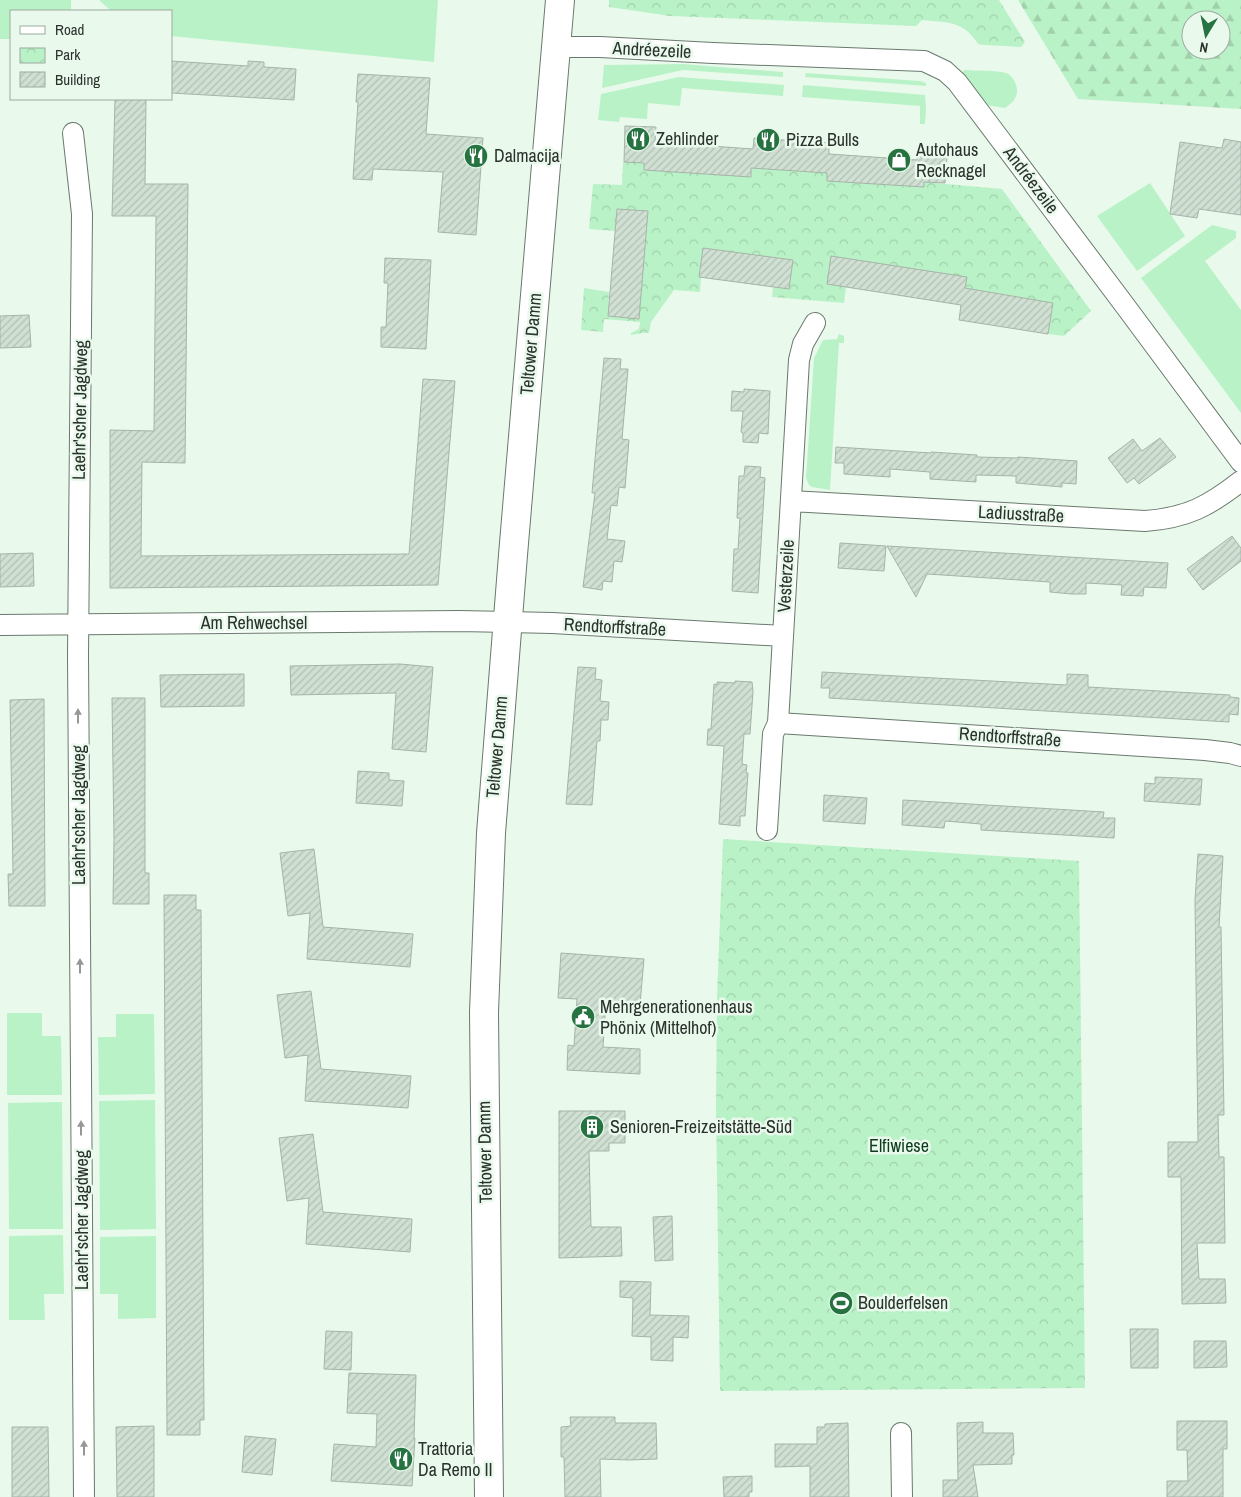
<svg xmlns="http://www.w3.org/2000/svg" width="1241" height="1497" font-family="'Archivo Narrow',sans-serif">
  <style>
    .green { fill: #baf2c7 }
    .forest { fill: url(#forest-firs); fill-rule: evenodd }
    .park { fill: url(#park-crowns) }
    .building { fill: url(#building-hatch); stroke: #a5b4a8 }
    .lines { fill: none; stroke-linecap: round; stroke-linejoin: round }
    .street-casing { stroke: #6a796d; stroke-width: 22 }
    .secondary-casing { stroke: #6a796d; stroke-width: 30 }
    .street { stroke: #fff; stroke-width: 20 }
    .secondary { stroke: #fff; stroke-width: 28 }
    .oneway { fill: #959896 }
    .labels { text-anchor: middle; stroke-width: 5; stroke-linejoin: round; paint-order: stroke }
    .street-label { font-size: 18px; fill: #2b312c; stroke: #e9faed }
    .poi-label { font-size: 18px; fill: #2b312c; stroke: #e9faed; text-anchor: start }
    .park-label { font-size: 18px; fill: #0d3b1e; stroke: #e9faed }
  </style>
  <defs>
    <pattern id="forest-firs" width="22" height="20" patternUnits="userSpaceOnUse" patternTransform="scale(1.25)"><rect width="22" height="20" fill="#baf2c7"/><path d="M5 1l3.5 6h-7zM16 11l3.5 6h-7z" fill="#a0d0ab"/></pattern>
    <pattern id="park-crowns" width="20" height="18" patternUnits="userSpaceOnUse" patternTransform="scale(1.25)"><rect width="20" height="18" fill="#baf2c7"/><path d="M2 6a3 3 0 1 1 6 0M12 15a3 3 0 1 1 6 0" fill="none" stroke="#a0d0ab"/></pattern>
    <pattern id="building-hatch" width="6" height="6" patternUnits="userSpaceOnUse" patternTransform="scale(1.25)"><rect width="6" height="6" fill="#d0e0d3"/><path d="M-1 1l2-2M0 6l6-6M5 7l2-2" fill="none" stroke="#b3c1b5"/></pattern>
  </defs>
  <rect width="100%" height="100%" fill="#e9faed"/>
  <!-- green -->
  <path class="green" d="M0,0H71V11H11V39H0Z
    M99,0H438L434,62L171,36V11H111Z
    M683,64L783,72V77L683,70L602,88L604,65Z
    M965,70C976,71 996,70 1006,73C1012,75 1016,82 1017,89C1018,98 1012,103 1005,108L986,105L963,74V71Z
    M806,73L920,81L926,83V86L805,77Z
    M679,77L784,85L783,96L682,88L680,106L648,103L647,119L620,117L619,122L598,120L601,94Z
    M803,85L925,95L926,110L925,124H920V106L802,97Z
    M1150,183L1185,236L1137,271L1097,216Z
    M1212,225L1236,231V238L1205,261L1241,310V413L1141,278Z
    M839,334L844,336V343H839L830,490L812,487L809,485L806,478L814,358L823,340L837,339Z
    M7,1013H42V1036H61L62,1095H7Z
    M116,1014H154L155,1094L99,1095L98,1037H116Z
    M155,1100L156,1229L100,1230L99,1101Z
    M62,1102L63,1229H9L8,1103Z
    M63,1235L64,1294H44L45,1320H9V1236Z
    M156,1236V1318L118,1319V1294H100V1237Z"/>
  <!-- forest -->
  <path class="forest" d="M1018,0H1241V109L1078,99ZM1191,20H1221V50H1191Z"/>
  <!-- park -->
  <path class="park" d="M609,0H999L1025,42L1021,47L984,45L978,44C963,20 948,23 922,20L916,26L670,16L609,7Z
    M623,162L644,163V170L751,176V168L827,173V181L924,187V182L1002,189L1091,311L1064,336L1048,334L1053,303L965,288L967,277L832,256L846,287L844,303L772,297L773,287L789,289L793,260L703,248L699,277L701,278L700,292L674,290L651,322L649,333C642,332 637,335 631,335V333L639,329L640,322L604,319L603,332L581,330L584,288L609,292L608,316L639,319L648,211L618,209L616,231L589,229L593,184L622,185Z
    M723,839L1079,861L1085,1388L720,1391L716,1107L717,996Z"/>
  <!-- building -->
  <path class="building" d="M171,61L248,66V61L264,62V67L296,69L294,100L171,93Z
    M358,74L430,78L426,134L483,138L476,235L438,232L443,172L373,169L372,180L353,179L358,102H356Z
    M115,99H146L145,184H188L185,463L142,462L141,556L409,554L423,379L455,381L438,585L110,588V430L154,431L156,216H112Z
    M625,126L656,127L655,142L753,149L754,138L829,143V154L917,160L918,144L948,146L945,183L924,182V187L827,181V173L751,168V177L644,170V163L624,162Z
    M1224,139L1241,142V215L1199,209L1197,218L1170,214L1180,142L1222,148Z
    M617,209L648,211L639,319L608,316Z
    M703,248L793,260L789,289L699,277Z
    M831,256L967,277L965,288L1053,303L1048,334L959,320L961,305L827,284Z
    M385,258L431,260L426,349L381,347V327H386L388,283H384Z
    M29,315L31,347L0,348V316Z
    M604,358L621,359L620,369H628L622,439L629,440L625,488L619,487L617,506L611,505L607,539L625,541L622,562L614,561L612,582L603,581L602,590L583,587L595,493H592Z
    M744,389L770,391L768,434L759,433L758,443L743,442V433L741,432L743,411H731L732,391L744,392Z
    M1160,438L1176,457L1139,484L1134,478L1127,483L1108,458L1133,439L1142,451Z
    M836,447L931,453V452L977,455V457L1017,458L1018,457L1077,461L1076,484L1062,483V487L1016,483V476L976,475V482L930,479V472L890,469V477L844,474V463H835Z
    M745,466L761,467L760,477L765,478L758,593L732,591L734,549H738L740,518H737L739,476H744Z
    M1232,536L1241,548V561L1203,590L1187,569Z
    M840,543L886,546L884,571L838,568Z
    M887,546L1168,563L1166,588L1144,587L1143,596L1121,595L1122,585L1086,583V594H1072L1050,592V582L927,574L916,597Z
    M33,553L34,586L0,587V554Z
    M400,664L433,667L426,752L392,749L396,693L291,695L290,666Z
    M578,667L596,668L595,679L602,680L600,701L609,702L608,720H601L600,741H597L592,805L566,804Z
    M822,672L1067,685V674L1088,675V687L1230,695V697L1239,698L1238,715L1229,714V722L829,698L830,688H821Z
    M244,674V706L161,707L160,675Z
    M735,681L752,682L753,691L750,734H744L742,764L747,765L746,773H748L745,816H740V826L719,824L724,746L707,745L708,729H711L714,684L717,685V682L735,683Z
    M112,698H145V873H149V904H113L114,839Z
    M44,699L45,906H9L8,874H13L10,700Z
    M358,771L389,773V780L404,781L402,806L356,803Z
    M1155,777L1202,779L1200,805L1144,801L1145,783L1155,784Z
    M824,795L867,798L865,824L823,821Z
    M903,800L1104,812L1103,818H1115L1114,838L981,830V824L945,821L944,828L902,825Z
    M314,849L323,927L413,934L410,967L307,959L310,913L288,916L280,853Z
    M1198,854L1223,856L1219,927H1221L1224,1115H1218L1219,1157H1224L1225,1243H1197L1199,1279H1225L1226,1303L1182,1304L1181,1177H1168V1142H1198L1195,900Z
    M164,895H196V910H201L204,1420H200V1435H167Z
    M561,953L644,959L640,1004L606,1002L603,1047L640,1049V1074L567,1070L568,1045L574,1046L577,999L558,998Z
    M311,991L321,1069L411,1076L408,1108L305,1101L308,1055L285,1058L277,995Z
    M559,1111H625V1143H609V1151H589L591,1227H621L622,1256L559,1258Z
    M313,1134L323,1212L412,1219L410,1252L306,1244L309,1198L287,1201L279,1138Z
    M672,1216L673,1260L655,1261L653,1217Z
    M620,1281L651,1282L650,1315L689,1316L688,1338L673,1337V1361L651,1360V1337L632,1336L633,1298L620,1297Z
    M1130,1329H1158V1368H1131Z
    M326,1331L352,1332L351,1370L324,1369Z
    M1194,1341H1226L1227,1367L1194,1368Z
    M349,1373L416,1375L414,1438H415L412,1486L331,1481L334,1444L376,1447L377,1414L347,1413Z
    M570,1417H615V1423H656L657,1459L629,1460L600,1459L601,1497H565L564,1457H561V1427L571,1426Z
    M1177,1421H1227V1449H1223V1497H1167V1481H1188L1187,1450H1177Z
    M983,1422V1433H1013L1014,1455H1012V1464L973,1465L978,1497H943V1480H958L957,1423Z
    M848,1423L849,1497H810V1466L775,1467V1444H817V1427H825V1424Z
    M154,1426V1497H117L116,1427Z
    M12,1427H48L49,1497H12Z
    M245,1436L276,1439L272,1475L242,1472Z
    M752,1476V1492H749V1497H724L723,1477Z"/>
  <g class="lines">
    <!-- street casing -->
    <g class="street-casing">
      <path id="street" d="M555,47H600L713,53L924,61L945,71L957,82L1126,307L1241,462
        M73,133L82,214L78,656L84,1497
        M791,501L1145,521C1187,518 1209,506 1241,481
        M0,625L459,621L552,623L783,636
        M778,723L1205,750L1230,753L1241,756
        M767,830L773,734L778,723L799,360L803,344L815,323
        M901,1433L902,1497"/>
    </g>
    <!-- secondary casing -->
    <g class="secondary-casing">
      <path id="secondary" d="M489,1497L484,1012L491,833L513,555L560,0"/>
    </g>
    <!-- street -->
    <use href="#street" class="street"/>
    <!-- secondary -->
    <use href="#secondary" class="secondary"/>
  </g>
  <!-- one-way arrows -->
  <defs><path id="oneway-solid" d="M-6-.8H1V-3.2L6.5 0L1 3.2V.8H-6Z" transform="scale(1.25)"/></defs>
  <g class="oneway">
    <use href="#oneway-solid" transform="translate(78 716) rotate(-90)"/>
    <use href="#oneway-solid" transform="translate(80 966) rotate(-90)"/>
    <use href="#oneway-solid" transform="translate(81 1128) rotate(-90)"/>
    <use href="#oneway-solid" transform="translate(84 1448) rotate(-90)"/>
  </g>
  <!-- icons -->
  <defs>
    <g id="restaurant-disc" transform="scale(1.25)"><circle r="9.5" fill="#267241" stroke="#e9faed"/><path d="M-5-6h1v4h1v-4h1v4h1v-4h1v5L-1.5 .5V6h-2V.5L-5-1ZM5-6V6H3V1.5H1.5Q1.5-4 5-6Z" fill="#fff"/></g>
    <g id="shop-disc" transform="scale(1.25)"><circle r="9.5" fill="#267241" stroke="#e9faed"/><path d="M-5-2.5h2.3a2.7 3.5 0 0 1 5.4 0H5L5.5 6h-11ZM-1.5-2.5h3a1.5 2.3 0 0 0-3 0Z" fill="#fff"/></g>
    <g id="civic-disc" transform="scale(1.25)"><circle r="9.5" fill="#267241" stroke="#e9faed"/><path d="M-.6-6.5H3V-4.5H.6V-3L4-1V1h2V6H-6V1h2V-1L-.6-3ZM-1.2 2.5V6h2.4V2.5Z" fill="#fff"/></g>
    <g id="building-disc" transform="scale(1.25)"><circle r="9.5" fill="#267241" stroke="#e9faed"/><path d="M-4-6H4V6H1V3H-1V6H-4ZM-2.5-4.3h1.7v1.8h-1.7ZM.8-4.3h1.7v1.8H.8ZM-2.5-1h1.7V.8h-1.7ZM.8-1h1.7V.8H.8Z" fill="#fff"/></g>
    <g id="stadium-disc" transform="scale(1.25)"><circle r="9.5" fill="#267241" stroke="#e9faed"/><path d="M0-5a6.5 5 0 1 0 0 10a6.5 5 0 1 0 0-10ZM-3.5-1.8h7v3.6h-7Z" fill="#fff"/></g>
  </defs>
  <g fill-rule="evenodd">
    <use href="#restaurant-disc" x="638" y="139"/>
    <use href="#restaurant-disc" x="768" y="140"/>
    <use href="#restaurant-disc" x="476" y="156"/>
    <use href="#shop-disc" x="899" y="160"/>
    <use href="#civic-disc" x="583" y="1017"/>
    <use href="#building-disc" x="592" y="1127"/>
    <use href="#stadium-disc" x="841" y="1303"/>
    <use href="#restaurant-disc" x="401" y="1459"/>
  </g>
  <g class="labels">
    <!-- street labels -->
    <g class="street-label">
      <text transform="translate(652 50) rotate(3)" y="6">Andréezeile</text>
      <text transform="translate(1031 180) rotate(53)" y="6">Andréezeile</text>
      <text transform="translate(531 344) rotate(-85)" y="6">Teltower Damm</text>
      <text transform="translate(80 410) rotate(-89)" y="6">Laehr'scher Jagdweg</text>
      <text transform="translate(1021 514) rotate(3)" y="6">Ladiusstraße</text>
      <text transform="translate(786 576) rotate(-87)" y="6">Vesterzeile</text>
      <text x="254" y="629">Am Rehwechsel</text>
      <text transform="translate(615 627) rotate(3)" y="6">Rendtorffstraße</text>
      <text transform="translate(1010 737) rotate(4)" y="6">Rendtorffstraße</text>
      <text transform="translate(497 747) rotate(-85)" y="6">Teltower Damm</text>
      <text transform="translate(79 815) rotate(-90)" y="6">Laehr'scher Jagdweg</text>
      <text transform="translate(485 1152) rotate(-91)" y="6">Teltower Damm</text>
      <text transform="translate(82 1220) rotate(-90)" y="6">Laehr'scher Jagdweg</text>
    </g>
    <!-- poi labels -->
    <g class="poi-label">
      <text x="656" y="145">Zehlinder</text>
      <text x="786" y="146">Pizza Bulls</text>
      <text x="916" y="156">Autohaus<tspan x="916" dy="21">Recknagel</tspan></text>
      <text x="494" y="162">Dalmacija</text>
      <text x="600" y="1013">Mehrgenerationenhaus<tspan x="600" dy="21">Phönix (Mittelhof)</tspan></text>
      <text x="610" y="1133">Senioren-Freizeitstätte-Süd</text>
      <text x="858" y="1309">Boulderfelsen</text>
      <text x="418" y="1455">Trattoria<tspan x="418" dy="21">Da Remo II</tspan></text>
    </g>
    <!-- park labels -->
    <g class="park-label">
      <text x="899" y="1152">Elfiwiese</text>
    </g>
  </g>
  <!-- legend -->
  <rect x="10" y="10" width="162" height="90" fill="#e9faed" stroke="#9daaa0"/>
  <rect x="20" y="26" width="25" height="8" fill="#ffffff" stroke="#9daaa0"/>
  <text x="55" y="35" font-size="15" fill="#2b312c">Road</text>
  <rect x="20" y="48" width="25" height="15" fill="url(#park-crowns)" stroke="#9daaa0"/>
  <text x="55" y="60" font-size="15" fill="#2b312c">Park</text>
  <rect x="20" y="72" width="25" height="15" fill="url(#building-hatch)" stroke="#9daaa0"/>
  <text x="55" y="85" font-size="15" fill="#2b312c">Building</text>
  <!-- north arrow -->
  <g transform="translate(1206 35) rotate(190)"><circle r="24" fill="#e9faed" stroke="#9daaa0"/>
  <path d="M0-4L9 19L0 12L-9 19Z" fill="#267241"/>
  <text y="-8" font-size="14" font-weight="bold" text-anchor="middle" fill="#2b312c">N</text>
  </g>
</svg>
